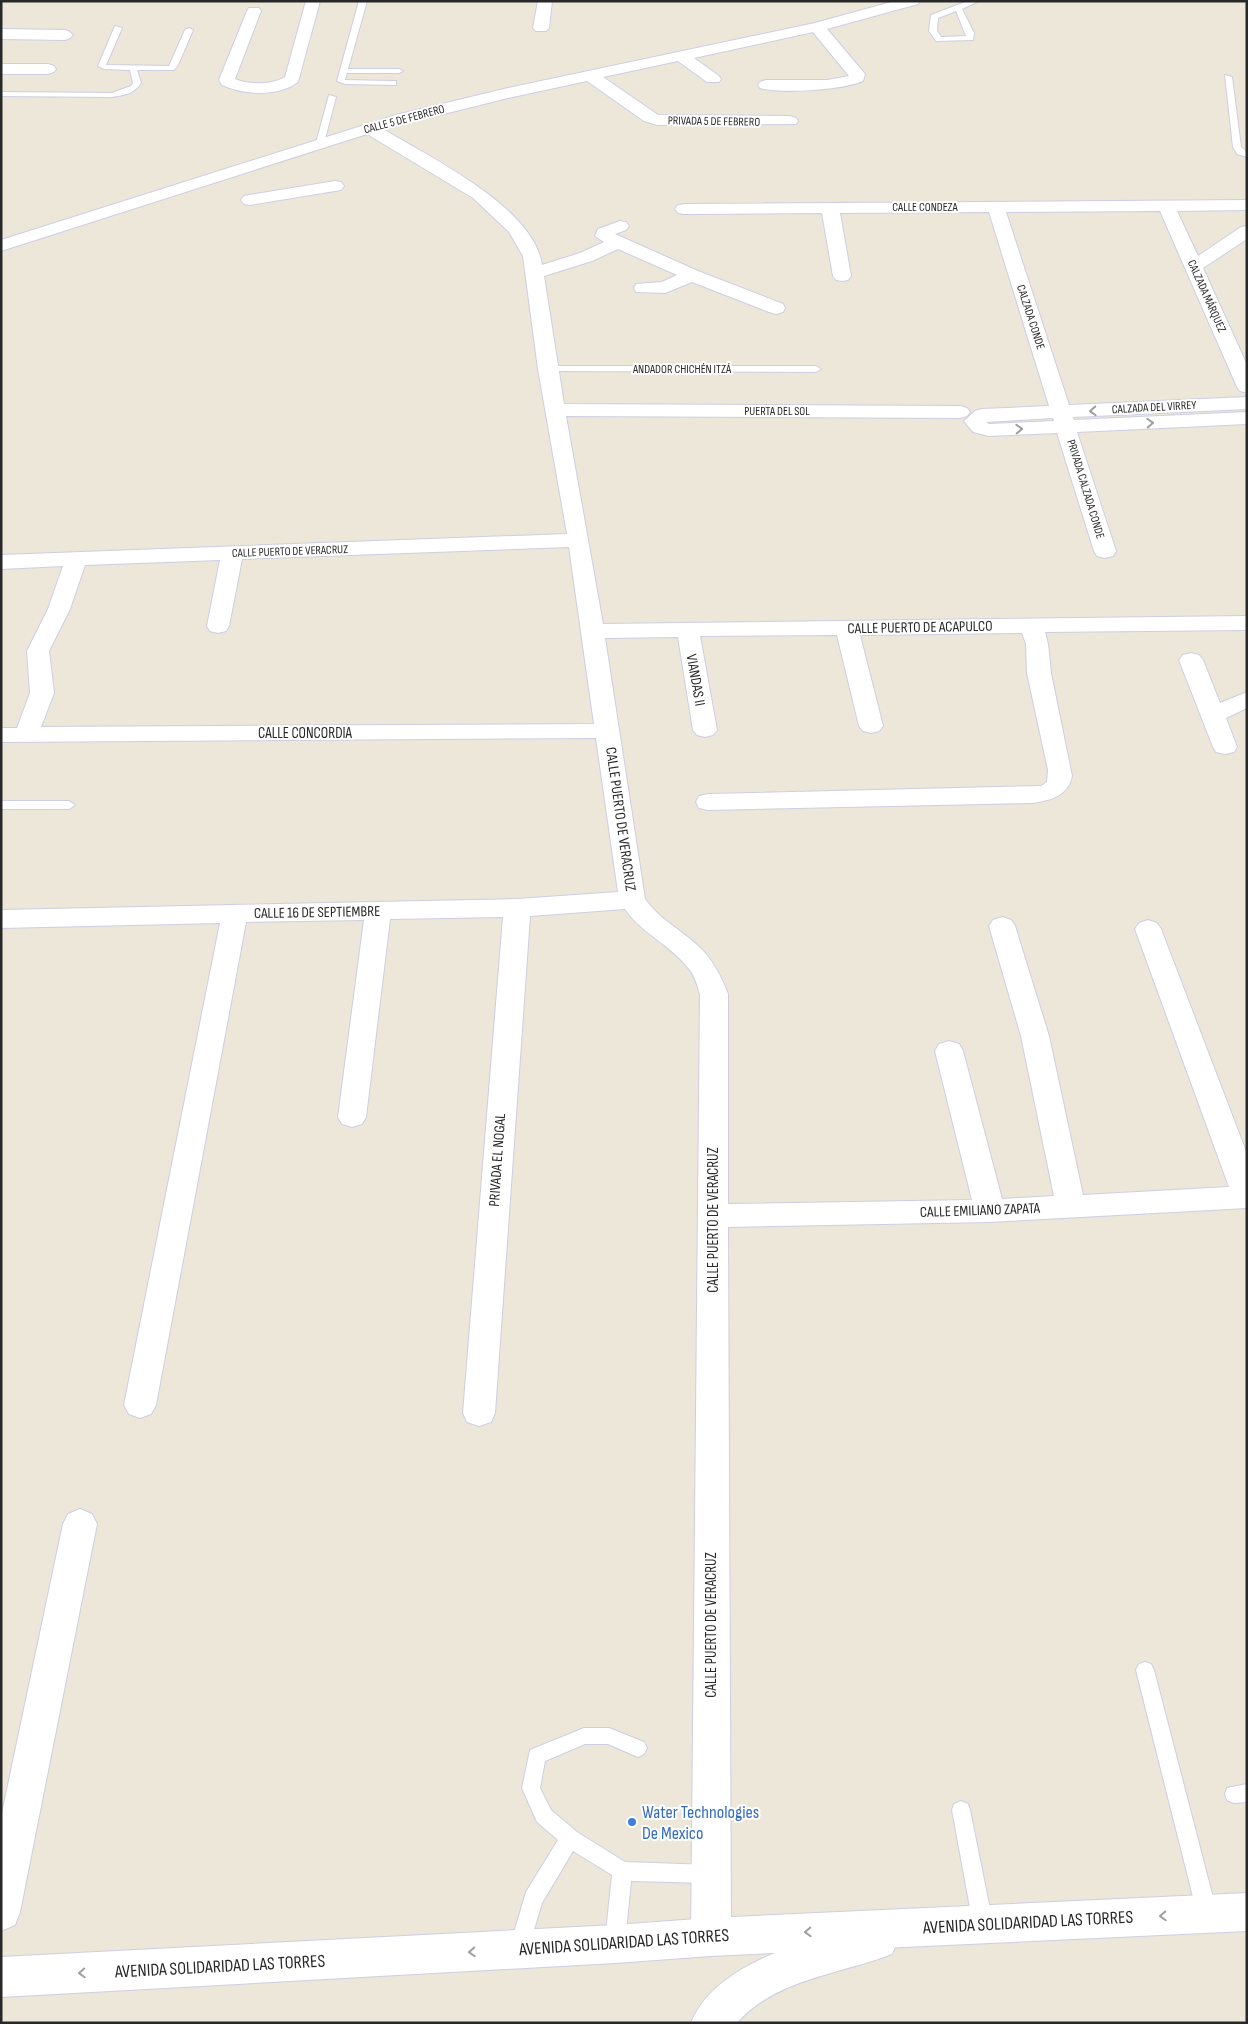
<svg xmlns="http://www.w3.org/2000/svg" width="1248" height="2024" font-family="'Sofia Sans Condensed',sans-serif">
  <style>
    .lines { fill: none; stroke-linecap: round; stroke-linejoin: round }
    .lane-casing { stroke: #cecee3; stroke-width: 2 }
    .street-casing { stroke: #cecee3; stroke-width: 2 }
    .secondary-casing { stroke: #cecee3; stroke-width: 2 }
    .lane { fill: #fff; fill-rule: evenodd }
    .street { fill: #fff; fill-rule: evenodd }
    .secondary { fill: #fff; fill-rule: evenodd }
    .oneway { stroke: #9e9e9e }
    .shop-dot { fill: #3f7fe0; stroke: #fff; stroke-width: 2 }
    .labels { text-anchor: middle; stroke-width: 4; stroke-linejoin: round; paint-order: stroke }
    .far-street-label { font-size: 12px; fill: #282828; stroke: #fff }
    .street-label { font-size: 15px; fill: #282828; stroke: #fff }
    .near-shop-label { font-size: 18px; fill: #366cbe; stroke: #fff; text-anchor: start }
    .near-street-label { font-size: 18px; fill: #282828; stroke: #fff }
  </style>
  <rect width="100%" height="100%" fill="#ece7d9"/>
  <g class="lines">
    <!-- lane casing -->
    <g class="lane-casing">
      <path id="lane" d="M359,1H367L348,69H399L403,71L399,73H347L345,80L393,81H396V85L345,84L337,81Z
        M968,1H979L962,9L974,33L973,40L936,41L929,31L931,15ZM956,11L966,36L941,37L937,31L938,18Z
        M115,26L122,28L106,65L169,66L185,30L189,28L193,30L178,65L174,70H137L141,83C134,94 124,95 112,97L1,96V92L112,93L131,86L133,83L130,70L104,69L98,66Z
        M1225,75L1232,77L1241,147L1247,152V157L1237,154L1233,147Z
        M329,95L336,97L324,143L320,145L316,143Z
        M548,366H816L821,369L816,372L545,371L543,369Z
        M1,801H69L75,805L69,809H1Z
        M1145,1662L1151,1664L1154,1670L1217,1913L1214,1920L1207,1923L1200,1920L1197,1913L1136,1670L1139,1664Z
        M584,1728H609L644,1742L647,1748L644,1754L638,1757L608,1744H585L545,1761L540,1788L551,1810L577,1832L625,1862L710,1865L717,1867L720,1874L717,1881L710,1883L631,1881L625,1942L622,1949L615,1952L608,1949L605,1942L612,1875L573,1851L542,1903L527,1953L520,1956L513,1953L510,1946L526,1892L558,1840L537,1822L522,1788L530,1750Z
        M1247,1784V1802L1234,1803L1227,1800L1225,1794L1227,1788Z
        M961,1801L968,1804L970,1810L993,1924L990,1931L983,1934L976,1931L973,1924L952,1810L954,1804Z"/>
    </g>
    <!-- street casing -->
    <g class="street-casing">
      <path id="street" d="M306,1H320L298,82C278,97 244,95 222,85L219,80L247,11L249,8H259L261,11L235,79C249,85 272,85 285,77Z
        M538,1H552L549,28L546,31H536L533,28Z
        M895,1H920L918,4L827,29L865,74L863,81C842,90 782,94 760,88L758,85L760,82L766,80H827L849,76L813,32L694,58L719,76L721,79L719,82H707L678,61L603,77L658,115L790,116L796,118L798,121L796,124L657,125L644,121L587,81L508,98L383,129C429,157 534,207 542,265L580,253L604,242L595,236L598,229L620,221L626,222L629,226L626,230L615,234L698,271L783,304L785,308L783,312L776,314L769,312L692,282L665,293L636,292L634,288L636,284L662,282L677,275L618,249L592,261L544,276L564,404L960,406L967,408L970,412L967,416L960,418L566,416L603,624L1247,616V630L1045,632L1048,644L1051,673L1072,776C1068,796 1051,800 1033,803L708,810L699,808L696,802L699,796L708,794L1041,786L1047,782L1048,770L1027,673L1026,644L1022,633L860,635L883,726L879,731L871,733L863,731L859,726L837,635L700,636L717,730L713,735L705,737L697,735L693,730L678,637L605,638L645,899C659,919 680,929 697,945C712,958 721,976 728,994V1204L972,1200L935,1051L939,1044L949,1041L959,1044L963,1051L1002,1199L1054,1196L1021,1036L989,926L993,920L1002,917L1011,920L1015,926L1049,1036L1083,1195L1229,1187L1135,929L1139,923L1148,920L1157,923L1161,929L1247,1154V1208L990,1222L728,1227L731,1937L725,1951L711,1956L697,1951L691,1937L700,994C697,985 695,976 689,969C671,945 642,934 625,909L530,916L495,1413L491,1422L479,1426L467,1422L463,1413L503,917L390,919L366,1117L362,1124L352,1127L342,1124L338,1117L364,920L246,922L156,1405L151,1414L140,1418L129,1414L124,1405L220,923L1,928V910L517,899L618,892L596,738L1,742V728H17L30,693L27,651L48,609L63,566L1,569V555L567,534L538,369L523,256L509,232L473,198L367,134L1,251V240L396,115L508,88L815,23ZM569,547L594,724L41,727L54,693L49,651L70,609L85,565L220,560L207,626L210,631L218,633L226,631L229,626L242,559Z
        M1,29L65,30L70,32L73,35L70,38L65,40L1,39Z
        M1,64H48L54,66L56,69L54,72L48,74H1Z
        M335,181L341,182L344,186L341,190L250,205L244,204L241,200L244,196L250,195Z
        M1247,200V210L1177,211L1198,256L1241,227L1247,226V239L1203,268L1247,365V393L1240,391L1237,387L1160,211L1006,212L1069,405L1247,397V409L1073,417L1074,420L1247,412V424L1077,432L1116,551L1113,556L1105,558L1097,556L1094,551L1057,433L989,436L973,432L964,421L975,411L982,409L1049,406L989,212L840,213L851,276L848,280L842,281L836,280L833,276L822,213L684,214L678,213L675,209L678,205L684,204ZM1053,418L1054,421L989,424L986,422Z
        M1191,653L1199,655L1203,660L1220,703L1247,692V708L1226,718L1237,747L1234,752L1225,754L1216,752L1213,747L1179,660L1183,655Z
        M80,1509L92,1514L97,1524L20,1912L15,1925L1,1931V1818L63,1524L68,1514Z
        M878,1921L892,1926L898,1940L892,1954C841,1974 775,1979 737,2023H691C717,1959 818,1938 878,1921Z"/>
    </g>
    <!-- secondary casing -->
    <g class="secondary-casing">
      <path id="secondary" d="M1247,1893V1931L711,1956L615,1963L1,1997V1957L615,1925L711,1918Z"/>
    </g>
    <!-- lane -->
    <use href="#lane" class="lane"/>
    <!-- street -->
    <use href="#street" class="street"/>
    <!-- secondary -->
    <use href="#secondary" class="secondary"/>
  </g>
  <!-- one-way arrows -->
  <defs><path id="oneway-chevron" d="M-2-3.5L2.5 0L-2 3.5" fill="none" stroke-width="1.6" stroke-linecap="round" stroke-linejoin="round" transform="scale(1.25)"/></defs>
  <g class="oneway">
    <use href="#oneway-chevron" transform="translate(1093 411) rotate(177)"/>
    <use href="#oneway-chevron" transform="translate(1150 423) rotate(-3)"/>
    <use href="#oneway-chevron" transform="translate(1019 429) rotate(-2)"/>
    <use href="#oneway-chevron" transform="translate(1163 1916) rotate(177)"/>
    <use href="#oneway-chevron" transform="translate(808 1932) rotate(177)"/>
    <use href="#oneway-chevron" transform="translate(472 1952) rotate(177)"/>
    <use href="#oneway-chevron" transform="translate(82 1973) rotate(177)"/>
  </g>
  <!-- markers -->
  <circle class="shop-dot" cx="632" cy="1822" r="5"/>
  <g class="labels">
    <!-- far-street labels -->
    <g class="far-street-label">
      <text transform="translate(404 119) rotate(-15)" y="4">CALLE 5 DE FEBRERO</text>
      <text transform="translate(714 121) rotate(1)" y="4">PRIVADA 5 DE FEBRERO</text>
      <text x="925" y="211">CALLE CONDEZA</text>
      <text transform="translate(1207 296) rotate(66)" y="4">CALZADA MÁRQUEZ</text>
      <text transform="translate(1031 317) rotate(72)" y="4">CALZADA CONDE</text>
      <text x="682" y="373">ANDADOR CHICHÉN ITZÁ</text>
      <text transform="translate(1154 407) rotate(-3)" y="4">CALZADA DEL VIRREY</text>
      <text x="777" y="415">PUERTA DEL SOL</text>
      <text transform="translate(1086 489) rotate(73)" y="4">PRIVADA CALZADA CONDE</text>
      <text transform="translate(290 551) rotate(-2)" y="4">CALLE PUERTO DE VERACRUZ</text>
    </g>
    <!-- street labels -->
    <g class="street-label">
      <text transform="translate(920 627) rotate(-1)" y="5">CALLE PUERTO DE ACAPULCO</text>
      <text transform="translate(696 680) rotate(80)" y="5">VIANDAS II</text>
      <text x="305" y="738">CALLE CONCORDIA</text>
      <text transform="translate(621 819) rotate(82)" y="5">CALLE PUERTO DE VERACRUZ</text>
      <text transform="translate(317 912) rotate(-1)" y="5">CALLE 16 DE SEPTIEMBRE</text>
      <text transform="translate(497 1160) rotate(-86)" y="5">PRIVADA EL NOGAL</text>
      <text transform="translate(980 1210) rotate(-2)" y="5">CALLE EMILIANO ZAPATA</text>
      <text transform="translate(713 1220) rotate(-90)" y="5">CALLE PUERTO DE VERACRUZ</text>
      <text transform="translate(711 1625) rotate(-90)" y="5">CALLE PUERTO DE VERACRUZ</text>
    </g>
    <!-- near-shop labels -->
    <g class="near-shop-label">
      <text x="642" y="1818">Water Technologies<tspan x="642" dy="21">De Mexico</tspan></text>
    </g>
    <!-- near-street labels -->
    <g class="near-street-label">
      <text transform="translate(1028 1922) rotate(-3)" y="6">AVENIDA SOLIDARIDAD LAS TORRES</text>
      <text transform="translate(624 1942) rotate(-4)" y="6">AVENIDA SOLIDARIDAD LAS TORRES</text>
      <text transform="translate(220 1966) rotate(-3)" y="6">AVENIDA SOLIDARIDAD LAS TORRES</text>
    </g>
  </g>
  <!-- border -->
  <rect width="1248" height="2024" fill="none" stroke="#282828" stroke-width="5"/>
</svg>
